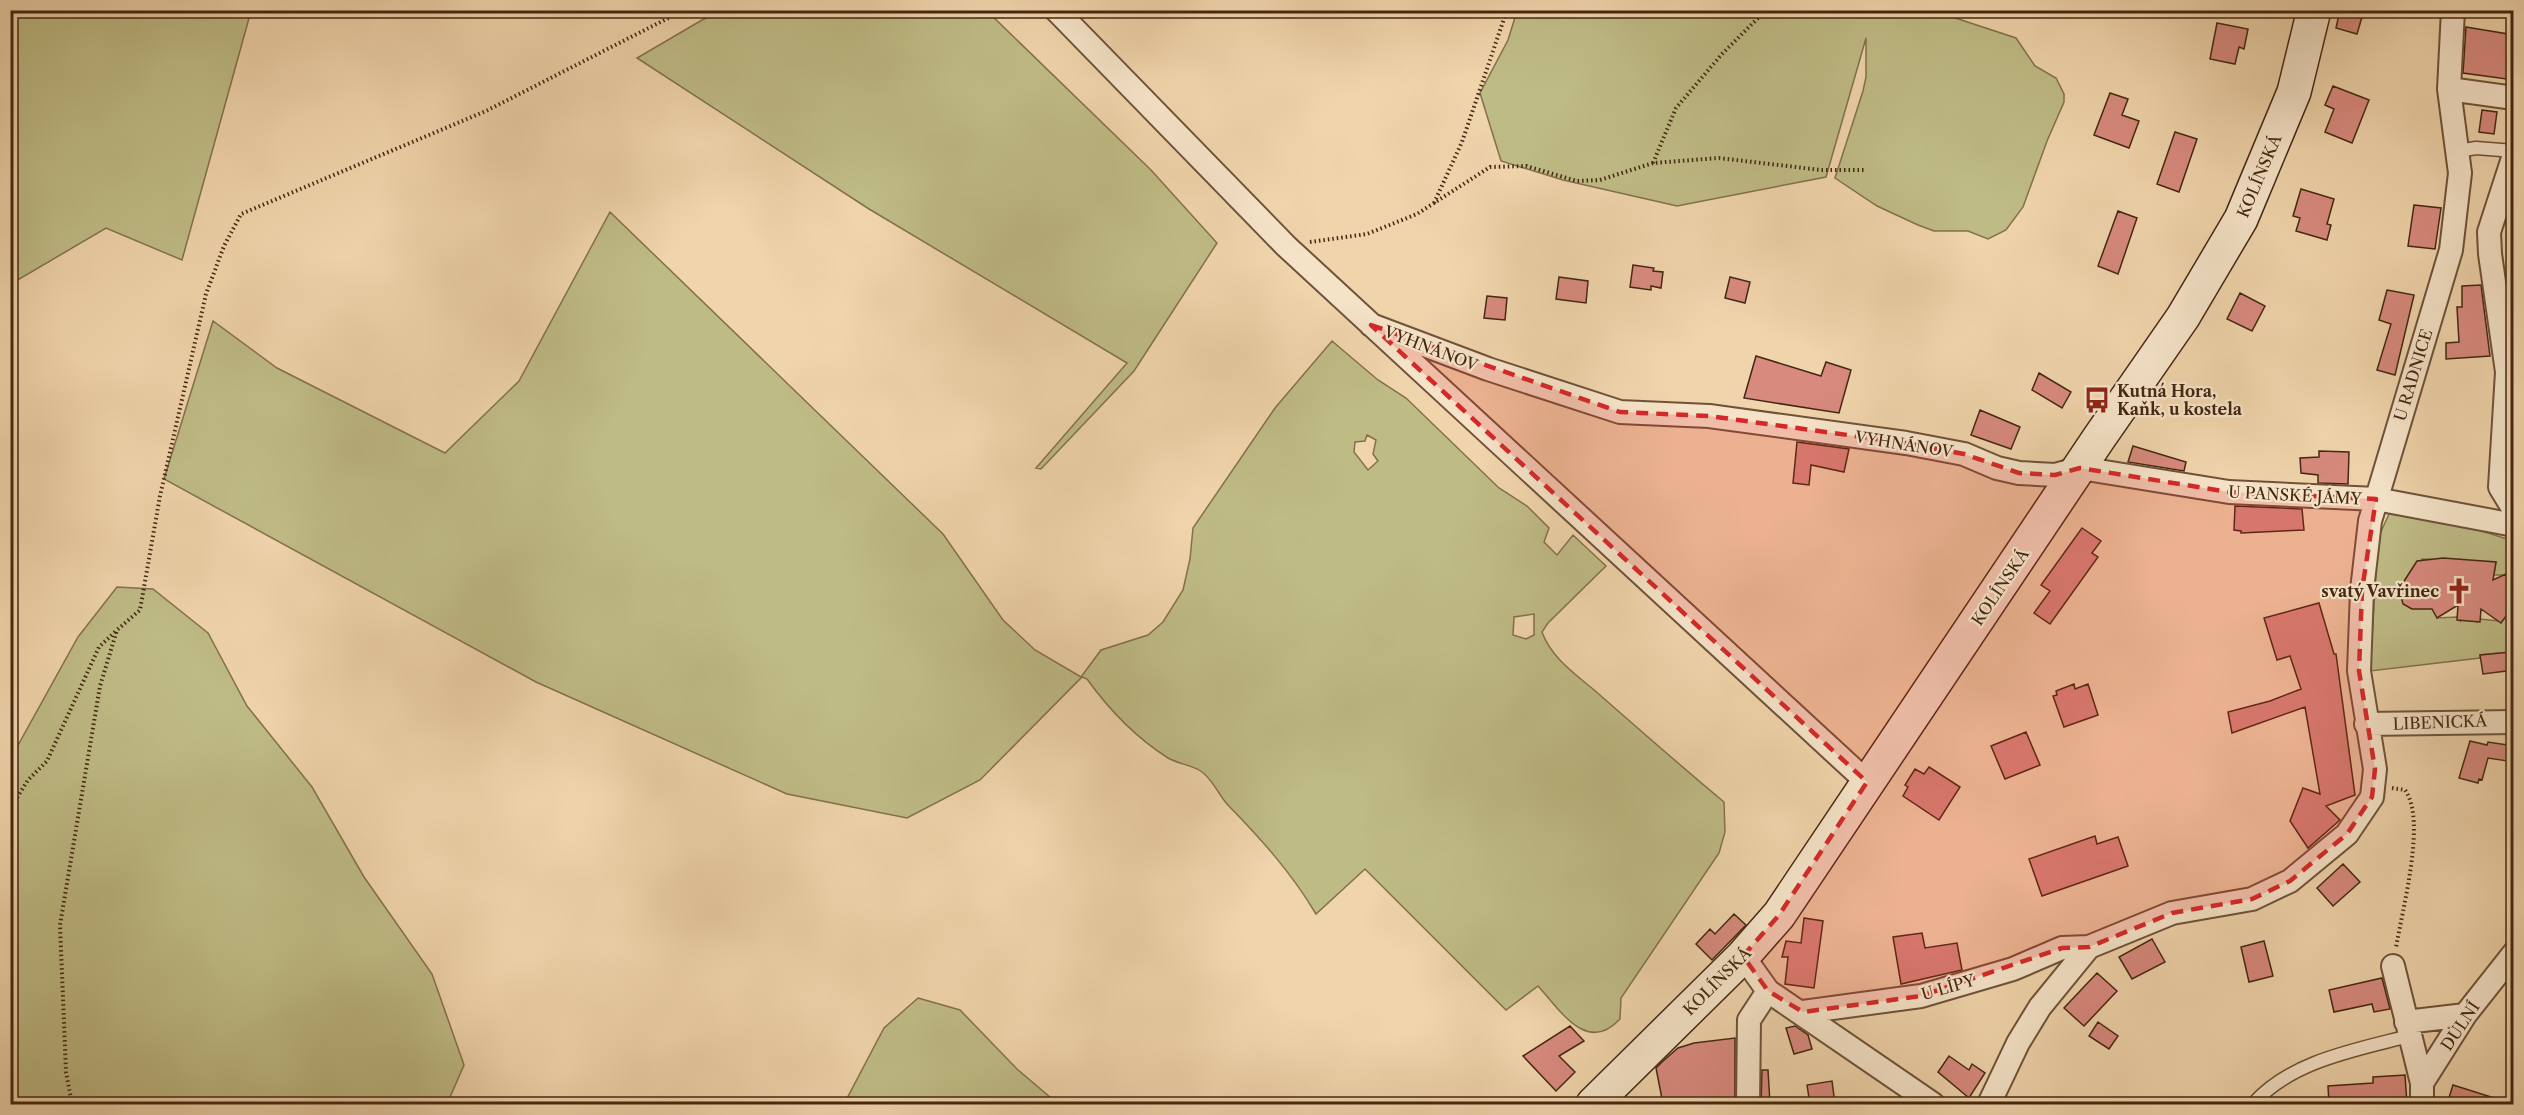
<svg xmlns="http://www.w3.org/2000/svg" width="2524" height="1115" font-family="'Libre Caslon Text',serif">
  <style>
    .green { fill: #bfbb85; stroke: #82714c; stroke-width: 1.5; fill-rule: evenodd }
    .building { fill: #d88a7e; stroke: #442712; stroke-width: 1.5 }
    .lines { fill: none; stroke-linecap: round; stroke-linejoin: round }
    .lane-casing { stroke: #6f5238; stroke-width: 15 }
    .street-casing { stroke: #6f5238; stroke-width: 26 }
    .secondary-casing { stroke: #442712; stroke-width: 36 }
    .path { stroke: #442712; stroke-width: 4; stroke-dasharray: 1.5 3; stroke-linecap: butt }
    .lane { stroke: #f5e3c8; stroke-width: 12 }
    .street { stroke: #f5e3c8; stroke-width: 22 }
    .secondary { stroke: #f5e3c8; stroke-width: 33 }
    .marked { fill: #d62828; fill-opacity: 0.2; stroke: #d62828; stroke-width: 4.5; stroke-dasharray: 12 8; stroke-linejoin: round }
    .labels { text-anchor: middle; stroke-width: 4.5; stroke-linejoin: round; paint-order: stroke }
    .street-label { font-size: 16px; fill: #442712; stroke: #f5e3c8 }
    .poi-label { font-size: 16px; font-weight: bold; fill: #442712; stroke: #f5e3c8; text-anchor: start }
  </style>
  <rect width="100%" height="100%" fill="#f0d4ab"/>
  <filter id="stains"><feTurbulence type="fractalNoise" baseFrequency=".00333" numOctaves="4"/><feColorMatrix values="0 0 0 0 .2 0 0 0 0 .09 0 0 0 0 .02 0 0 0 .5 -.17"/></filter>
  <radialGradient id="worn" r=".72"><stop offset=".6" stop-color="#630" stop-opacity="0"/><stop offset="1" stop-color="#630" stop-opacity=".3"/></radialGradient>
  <!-- green -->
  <path class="green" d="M11,10L251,11L182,260L106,228L11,284Z
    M724,10L987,11L1151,170L1217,243L1134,371L1041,469L1036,468L1127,363L869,209L637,58L702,20Z
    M1931,10L2016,38L2035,66L2056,78L2064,94V102L2047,141L2023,207L2006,230L1988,239L1968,231H1934L1918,225L1877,206L1835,178L1863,91L1866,77V38L1826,177L1677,206L1563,180L1501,161L1480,93L1508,40L1517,11Z
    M610,212L943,534L1003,620L1035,650L1081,677L1101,650L1148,635L1163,622L1183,590L1190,559L1193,528L1275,408L1332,341L1378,380L1406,398L1499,488L1527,506L1549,528L1544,542L1557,555L1573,535L1606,566L1548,623L1542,632C1552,660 1580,677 1601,696C1642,732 1682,767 1724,802L1725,832L1719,853L1621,998L1620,1019C1587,1055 1560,1010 1538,986L1506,1010L1365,869L1316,914C1291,872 1261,839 1227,804C1219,795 1212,779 1202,772C1193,765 1178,764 1168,758C1135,737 1110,711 1087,679L1082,677L980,780L907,818L787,794L536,682L164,479L213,321L277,368L445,453L519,381ZM1367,435L1376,440L1373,454L1378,461L1368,470L1354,452L1355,442L1365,441ZM1534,614V635L1526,639L1513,635L1514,617Z
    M2390,512L2448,520L2513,541V587H2510L2503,575H2494L2496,562L2422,559L2405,584L2402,583L2404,595L2401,596L2410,608L2440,606L2437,618L2457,617L2460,621V618L2477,619V622L2480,619L2499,621L2502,611L2513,612V654L2510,652L2480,655V658L2370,671L2378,538Z
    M117,587L153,589L208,633L247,706L312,787L364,877L432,974L464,1065L447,1104H11V758L78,637Z
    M918,998L960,1010L1017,1069L1058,1104H844L884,1028Z"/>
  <!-- building -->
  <path class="building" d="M2340,10H2364L2357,34L2336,28Z
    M2217,23L2248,29L2244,49L2239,47L2235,64L2210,59Z
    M2466,27L2514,35V80L2463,73Z
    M2333,86L2369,100L2352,143L2325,132L2334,109L2325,105Z
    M2110,93L2128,99L2122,115L2139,121L2129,148L2094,135Z
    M2482,110L2497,112L2494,134L2479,132Z
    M2175,132L2197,139L2179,192L2157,184Z
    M2301,189L2334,199L2327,224L2331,225L2327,240L2296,231L2300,218L2293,216Z
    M2414,205L2441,208L2435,249L2408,246Z
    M2118,211L2137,218L2118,274L2098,266Z
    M1633,265L1654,268L1653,271L1663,272L1661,288L1651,286V290L1630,287Z
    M1559,277L1588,281L1586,303L1556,299Z
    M1730,277L1750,282L1745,303L1725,298Z
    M2481,285L2490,356L2446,359V343L2459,342L2457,307H2462V286Z
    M2387,290L2414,295L2395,375L2377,370L2391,324L2379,320Z
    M2240,293L2265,306L2252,331L2227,319Z
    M1487,296L1507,298L1505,320L1484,318Z
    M1756,356L1821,376L1826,362L1851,370L1839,413L1744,398Z
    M2039,373L2071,392L2062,408L2032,390Z
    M1980,410L2020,427L2011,449L1971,435Z
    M1797,442L1849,449L1844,472L1811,465L1809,485L1793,483Z
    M2133,446L2186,462L2184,471L2128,462Z
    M2319,451L2349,452L2348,484L2318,483V475L2301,473L2300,458L2319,457Z
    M2235,506L2302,509L2304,530L2241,533V531L2234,530Z
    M2082,528L2101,541L2092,553L2098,557L2050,624L2034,613L2050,591L2041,585Z
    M2443,558L2496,562L2493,580L2506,574L2514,590V612H2509L2501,623L2481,609L2480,622L2457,620L2458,605L2437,618L2432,609H2412L2403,604L2399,589L2417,561Z
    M2319,603L2334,654H2336L2355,795L2326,806L2340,820L2308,848L2290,821L2303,788L2320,794L2305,707L2232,733L2228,712L2270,701L2301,689L2290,656L2277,660L2264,618Z
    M2511,652L2514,670L2483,674L2480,655Z
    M2074,684L2075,689L2088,684L2098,715L2064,727L2053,696L2057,695L2056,691Z
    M2026,732L2040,765L2005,779L1991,746Z
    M2470,741L2487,745L2488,742L2514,746V762L2488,758L2482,780L2479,779L2478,783L2459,778Z
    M1929,767L1960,787L1939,820L1903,796L1908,787L1905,785L1915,769L1924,774Z
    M2095,836L2097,844L2118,837L2128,866L2042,896L2029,859Z
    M2343,864L2360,882L2333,906L2317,888Z
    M1734,914L1746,925L1712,960L1696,944L1710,929L1715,934Z
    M1804,918L1823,921L1814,988L1785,984L1788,957H1782L1786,941L1801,943Z
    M1922,933L1925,948L1957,943L1962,970L1901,984L1893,937Z
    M2152,939L2165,962L2132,979L2119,957Z
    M2264,941L2273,976L2249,982L2241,947Z
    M2097,973L2117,991L2084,1026L2064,1008Z
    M2382,978L2390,1009L2374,1012L2372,1004L2334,1012L2329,990Z
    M2098,1022L2118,1036L2109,1049L2089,1036Z
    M1570,1026L1584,1041L1559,1056L1575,1072L1556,1091L1523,1056Z
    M1795,1026L1808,1035L1812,1049L1794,1054L1786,1028Z
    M1735,1038V1104H1663L1656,1068L1662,1062L1678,1048L1694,1043Z
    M1949,1056L1969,1070L1972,1064L1985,1073L1969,1098L1938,1072Z
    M1762,1070H1768L1770,1104H1761Z
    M2405,1075L2407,1104H2329L2328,1086L2373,1083V1077Z
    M1832,1081L1835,1104H1810L1807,1085Z
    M2453,1085L2504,1101V1104H2447Z"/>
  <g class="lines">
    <!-- lane casing -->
    <g class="lane-casing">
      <path id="lane" d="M2458,151L2476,148L2514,151
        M2253,1104C2291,1061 2355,1050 2409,1036"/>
    </g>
    <!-- street casing -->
    <g class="street-casing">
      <path id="street" d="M1056,10L1286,246L1867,782
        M2449,89L2514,98
        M2514,155L2489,232L2490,254L2507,372L2500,487L2514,510
        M1371,325L1488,369L1620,412L1709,416L1906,443L1964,454L1997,468L2019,473L2055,475L2080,468L2229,492L2376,499L2514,525
        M2366,724L2514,722
        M1743,956L1768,991L1933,1104
        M2393,966L2422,1083
        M1803,1012L1921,996L2013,969L2062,948L2089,947
        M2406,1022L2465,1015
        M1748,1104L1749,1020L1768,991
        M1989,1104L2018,1043L2040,1007L2089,947L2172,913L2252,899L2290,881L2347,834L2372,797L2375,769L2359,671L2362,590L2370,521L2451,250L2460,173L2449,89L2453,10
        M2422,1104V1083L2465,1015L2514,953"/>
    </g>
    <!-- secondary casing -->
    <g class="secondary-casing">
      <path id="secondary" d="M1593,1104L1743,956L1779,915L2099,438L2183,317L2241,219L2294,92L2314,10"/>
    </g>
    <!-- path -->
    <path class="path" d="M1653,163L1676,108L1722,54L1766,10
      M1434,203L1462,142L1507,10
      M1310,242L1367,234L1417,214L1490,167L1526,166L1577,181L1600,180L1653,163L1719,158L1821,170H1866
      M2392,788L2405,790C2427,820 2402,910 2396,948
      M10,809L28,780L47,761L99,647L116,631
      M72,1104L66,1072L60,925L100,686L117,630L140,610L160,496L206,294L224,246L241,214L486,111L684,10"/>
    <!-- lane -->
    <use href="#lane" class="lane"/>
    <!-- street -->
    <use href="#street" class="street"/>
    <!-- secondary -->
    <use href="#secondary" class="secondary"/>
  </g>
  <!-- marked area -->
  <path class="marked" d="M1371,325L1620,412L1709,416L1906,443L1964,454L2019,473L2055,475L2080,468L2229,492L2376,499L2362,590L2359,671L2375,769L2372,797L2347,834L2290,881L2252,899L2172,913L2089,947L2062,948L1921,996L1803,1012L1768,991L1743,956L1779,915L1867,782Z"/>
  <!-- icons -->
  <defs>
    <g id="bus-bare" transform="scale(2.07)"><path d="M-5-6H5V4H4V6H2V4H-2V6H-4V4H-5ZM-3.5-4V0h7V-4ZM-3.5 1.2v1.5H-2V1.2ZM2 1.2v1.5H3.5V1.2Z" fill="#8f2418" stroke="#f5e3c8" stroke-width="2.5" paint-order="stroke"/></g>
    <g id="church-bare" transform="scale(2.07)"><path d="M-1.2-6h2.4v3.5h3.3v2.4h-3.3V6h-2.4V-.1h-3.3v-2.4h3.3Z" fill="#8f2418" stroke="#f5e3c8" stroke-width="2.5" paint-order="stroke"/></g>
  </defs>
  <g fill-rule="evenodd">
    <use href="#bus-bare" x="2097" y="400"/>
    <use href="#church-bare" x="2459" y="591"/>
  </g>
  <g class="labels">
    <!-- street labels -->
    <g class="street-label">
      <text transform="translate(2259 176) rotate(-67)" y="6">KOLÍNSKÁ</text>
      <text transform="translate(1431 348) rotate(21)" y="6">VYHNÁNOV</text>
      <text transform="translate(2413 375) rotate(-73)" y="6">U RADNICE</text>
      <text transform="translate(1904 444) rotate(9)" y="6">VYHNÁNOV</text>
      <text transform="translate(2295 495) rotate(3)" y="6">U PANSKÉ JÁMY</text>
      <text transform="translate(2000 587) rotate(-56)" y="6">KOLÍNSKÁ</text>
      <text transform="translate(2440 722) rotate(-2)" y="6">LIBENICKÁ</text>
      <text transform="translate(1717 981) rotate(-45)" y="6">KOLÍNSKÁ</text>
      <text transform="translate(1948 987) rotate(-16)" y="6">U LÍPY</text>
      <text transform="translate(2460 1026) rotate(-56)" y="6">DŮLNÍ</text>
    </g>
    <!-- poi labels -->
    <g class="poi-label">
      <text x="2117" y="397">Kutná Hora,<tspan x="2117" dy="18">Kaňk, u kostela</tspan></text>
      <text x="2439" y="597" text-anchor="end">svatý Vavřinec</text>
    </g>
  </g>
  <!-- margin -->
  <rect width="2524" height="1115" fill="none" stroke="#f0d4ab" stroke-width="36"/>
  <rect x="12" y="12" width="2500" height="1091" fill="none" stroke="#442712" stroke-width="3"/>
  <rect x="18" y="18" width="2488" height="1079" fill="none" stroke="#442712" stroke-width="1.5"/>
  <rect width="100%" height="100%" filter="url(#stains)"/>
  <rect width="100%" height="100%" fill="url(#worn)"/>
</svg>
